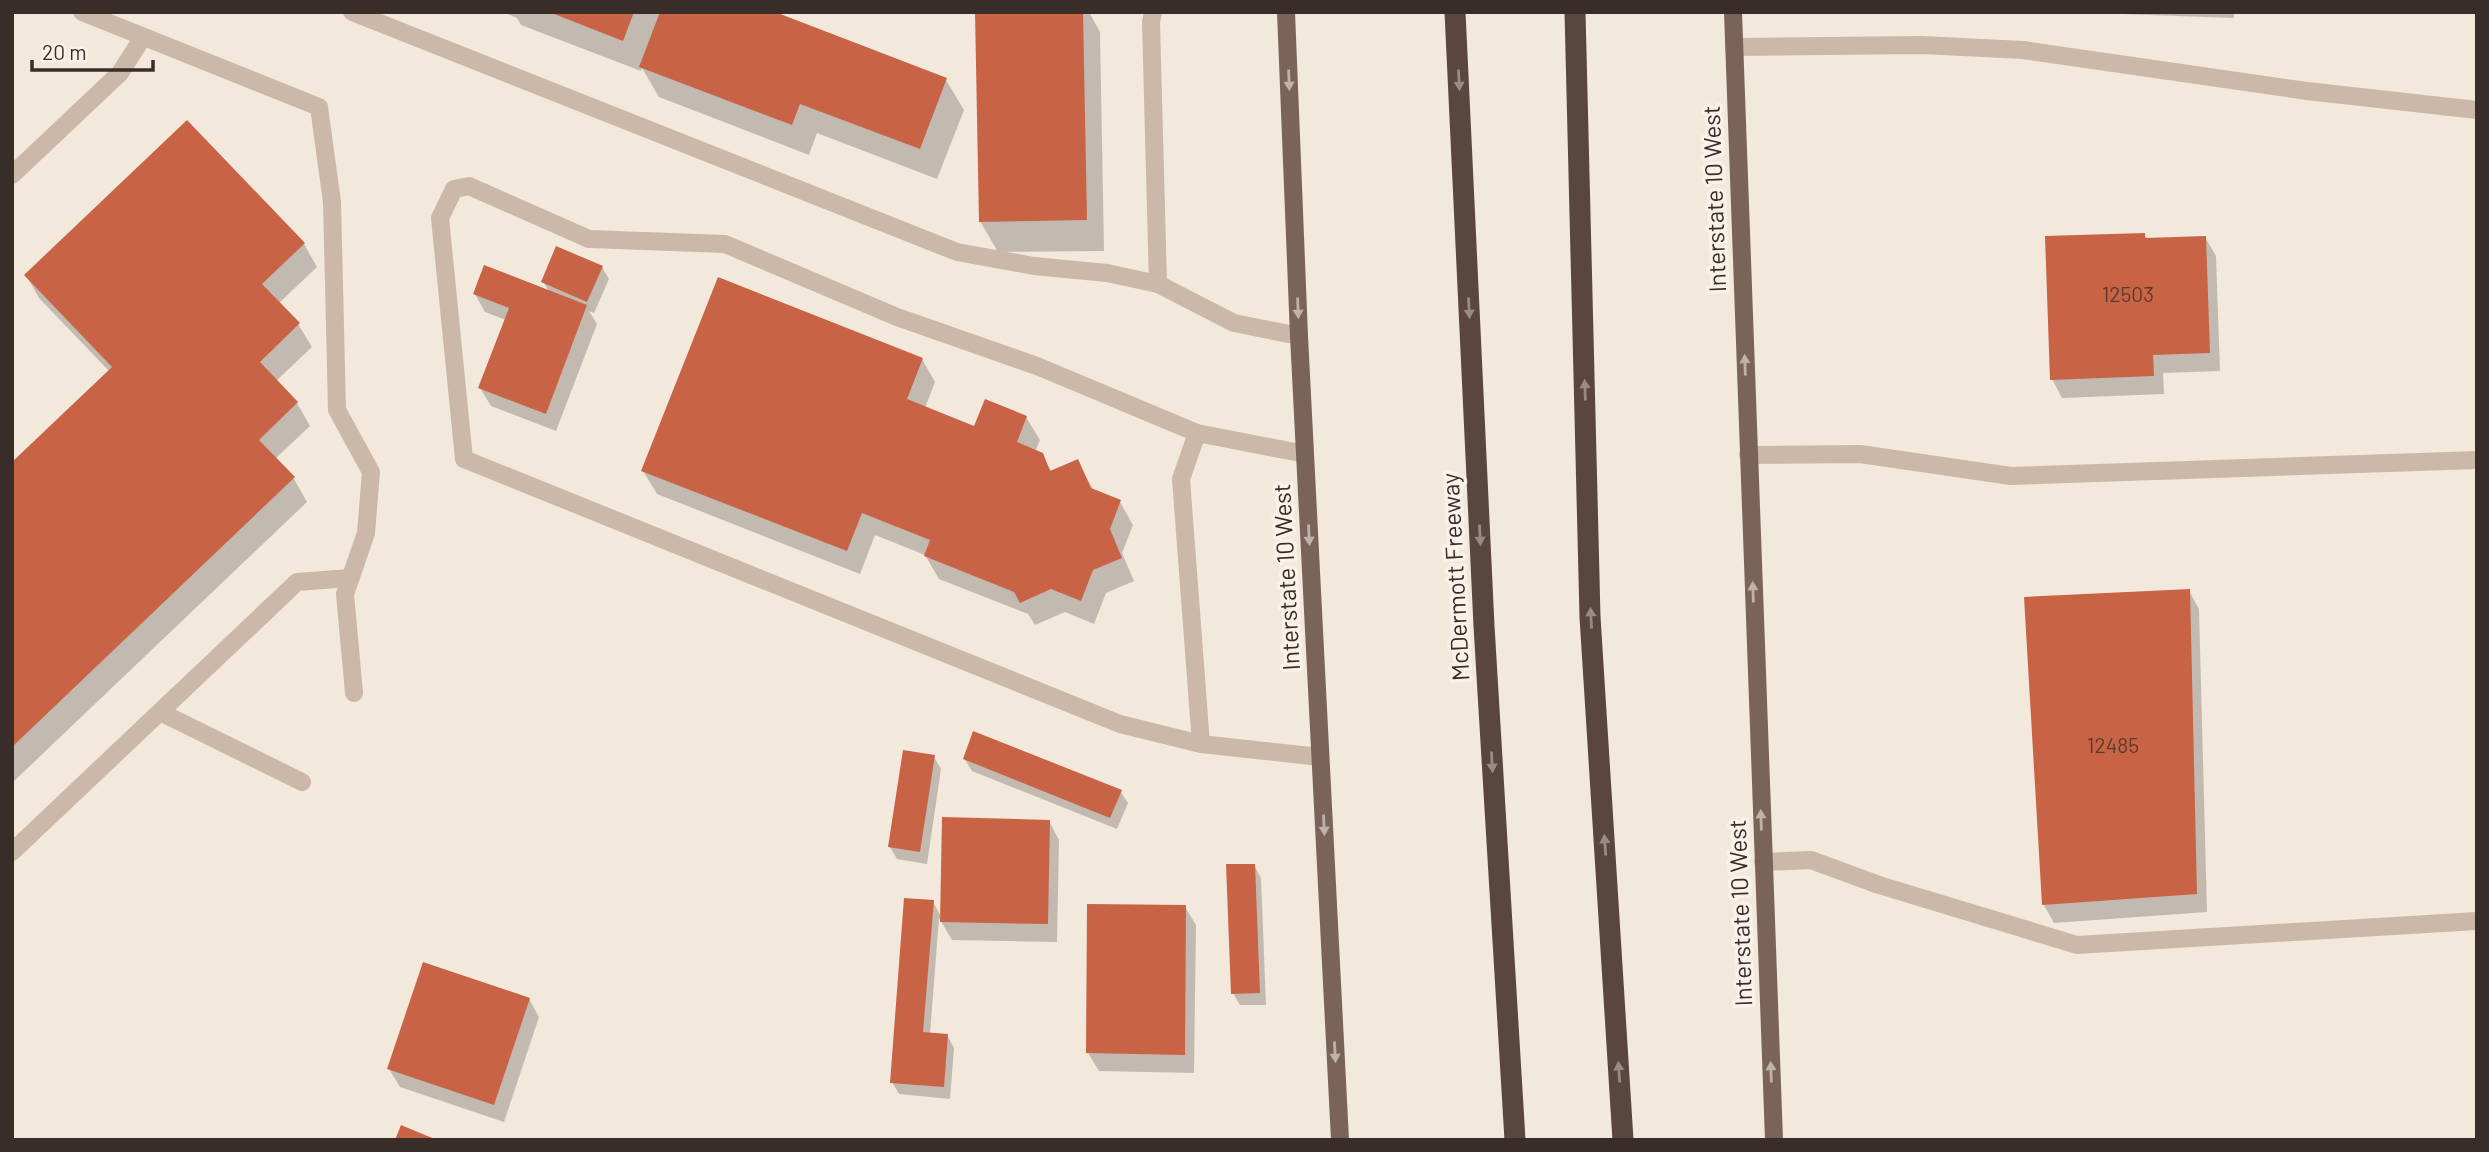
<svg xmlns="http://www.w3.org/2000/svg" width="2489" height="1152" font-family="Barlow,sans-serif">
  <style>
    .shadow { fill: #0003 }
    .building { fill: #c86445 }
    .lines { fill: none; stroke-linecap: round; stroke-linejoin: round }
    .minor { stroke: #cbb8a8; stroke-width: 18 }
    .major { stroke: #7a6459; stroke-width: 18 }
    .highway { stroke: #59473f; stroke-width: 21 }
    .oneway { fill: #c0b2a8 }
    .oneway2 { fill: #998b83 }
    .labels { text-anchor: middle; stroke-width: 7; stroke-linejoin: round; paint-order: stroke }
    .number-label { font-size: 21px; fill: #5c3b2f }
    .street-label { font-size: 24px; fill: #382d28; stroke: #faf2e9 }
  </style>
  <rect width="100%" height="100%" fill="#f3e8dc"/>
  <!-- shadow -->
  <path class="shadow" d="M503,12H770L946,80L964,110L937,179L817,133L809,155L659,97L642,68L641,71L521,25L517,18Z
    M977,12H1089L1100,32L1104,251L998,252L980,221Z
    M2065,12H2234V18Z
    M187,122L304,244L317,267L279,303L298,324L312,347L276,381L297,403L310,426L275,459L294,479L307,502L12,783V465L110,372L39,298L26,275Z
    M2144,234L2147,239L2205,237L2216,256L2220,371L2163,373L2164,394L2062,398L2052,379Z
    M602,267L609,279L594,313L589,311L597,324L556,431L491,406L480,388L506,320L485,312L475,294L549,292L543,281Z
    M922,359L935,382L925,408L975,428L1026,417L1040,440L1035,452L1041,454L1052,472L1077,461L1094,491L1120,502L1133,525L1122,553L1134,581L1106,593L1094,624L1065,612L1035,625L1028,614L939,579L925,555L875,535L860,574L657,494L643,471Z
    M2189,591L2199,609L2207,912L2054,923L2044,905Z
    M934,757L941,769L927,864L897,859L890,847Z
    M964,758L1120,791L1128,803L1117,829L972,771Z
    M1049,821L1059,840L1057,942L952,940L939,918L930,1034L947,1035L954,1048L950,1099L899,1094L892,1082L933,902L942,918Z
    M1254,865L1261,878L1266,1005H1240L1233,993Z
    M1185,907L1196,925L1194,1073L1099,1071L1088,1053Z
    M529,999L539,1017L504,1122L400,1087L389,1069Z"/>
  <!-- building -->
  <path class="building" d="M549,12H634L623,41Z
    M660,12H775L947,78L920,149L800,104L792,125L639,67Z
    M975,12H1083L1087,220L979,222Z
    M187,120L305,243L262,284L300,323L260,362L298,402L259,440L295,477L12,747V462L112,367L24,275Z
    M2145,233V238L2206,236L2210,353L2153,355L2154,376L2050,380L2045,236Z
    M556,246L603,266L587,302L541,282Z
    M484,265L587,305L546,414L478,388L509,308L473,294Z
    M718,277L923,358L907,399L974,426L985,399L1027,416L1017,442L1043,453L1050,471L1078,459L1091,488L1121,500L1110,529L1122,558L1093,570L1081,601L1051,589L1020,603L1014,592L924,556L930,540L862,513L847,551L641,471Z
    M2190,589L2197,894L2042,905L2024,597Z
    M973,731L1122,790L1110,818L963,759Z
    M903,750L935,755L920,852L888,847Z
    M942,817L1050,820L1048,924L940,922Z
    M1226,864H1255L1260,993L1231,994Z
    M904,898L934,900L923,1032L948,1034L944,1087L890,1083Z
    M1087,904L1186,905L1185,1055L1086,1053Z
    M423,962L530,998L494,1105L387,1069Z
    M401,1125L437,1140H395Z"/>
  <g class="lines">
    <!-- minor -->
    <path class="minor" d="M82,12L319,107L332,202L337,410L371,472L366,533L345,594L354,693
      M352,12L957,252L1034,266L1107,273L1158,284L1234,323L1299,336
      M1153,12L1151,22L1158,284
      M1734,47L1922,45L2023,50L2307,91L2477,110
      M12,175L120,73L143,37
      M1197,433L1181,479L1201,744
      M1305,454L1197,433L1037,366L897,317L725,244L589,239L469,186L454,189L440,218L464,459L1120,724L1201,744L1320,757
      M1748,455L1860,454L2011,476L2477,460
      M160,712L302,782
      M12,852L297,582L350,578
      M1763,862L1811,860L1879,885L2077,945L2477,921"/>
    <!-- major -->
    <path class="major" d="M1286,12L1299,336L1340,1140
      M1733,12L1774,1140"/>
    <!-- highway -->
    <path class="highway" d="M1455,12L1484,626L1515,1140
      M1575,12L1590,617L1623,1140"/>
  </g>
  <!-- one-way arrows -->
  <defs><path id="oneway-solid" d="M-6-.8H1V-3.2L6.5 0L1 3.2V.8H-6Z" transform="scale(1.75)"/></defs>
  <g class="oneway">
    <use href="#oneway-solid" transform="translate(1289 80) rotate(88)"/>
    <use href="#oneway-solid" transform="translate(1298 308) rotate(88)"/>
    <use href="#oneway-solid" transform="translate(1745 365) rotate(-92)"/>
    <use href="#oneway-solid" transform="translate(1309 535) rotate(87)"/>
    <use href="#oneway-solid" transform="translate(1753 592) rotate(-92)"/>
    <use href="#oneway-solid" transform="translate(1761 820) rotate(-92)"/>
    <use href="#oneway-solid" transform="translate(1324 825) rotate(87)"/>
    <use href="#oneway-solid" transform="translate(1335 1052) rotate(87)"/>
    <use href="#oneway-solid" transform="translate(1771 1072) rotate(-92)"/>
  </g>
  <g class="oneway2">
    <use href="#oneway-solid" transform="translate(1459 80) rotate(87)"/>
    <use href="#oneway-solid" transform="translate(1469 308) rotate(87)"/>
    <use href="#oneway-solid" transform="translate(1585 390) rotate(-92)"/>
    <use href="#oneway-solid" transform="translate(1480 535) rotate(87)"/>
    <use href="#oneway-solid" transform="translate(1591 618) rotate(-93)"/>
    <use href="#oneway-solid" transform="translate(1492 762) rotate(87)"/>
    <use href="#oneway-solid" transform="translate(1605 845) rotate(-94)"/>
    <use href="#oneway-solid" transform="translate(1619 1072) rotate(-94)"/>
  </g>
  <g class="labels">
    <!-- number labels -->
    <g class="number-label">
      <text x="2128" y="302">12503</text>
      <text x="2113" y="753">12485</text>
    </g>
    <!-- street labels -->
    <g class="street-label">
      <text transform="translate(1715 199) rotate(-92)" y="8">Interstate 10 West</text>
      <text transform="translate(1287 577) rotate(-93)" y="8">Interstate 10 West</text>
      <text transform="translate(1456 577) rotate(-93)" y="8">McDermott Freeway</text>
      <text transform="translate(1741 913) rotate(-92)" y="8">Interstate 10 West</text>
    </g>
  </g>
  <!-- border -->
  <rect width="2489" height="1152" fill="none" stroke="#382d28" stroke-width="28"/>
  <!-- scale -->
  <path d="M32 60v10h121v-10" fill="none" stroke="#382d28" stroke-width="3.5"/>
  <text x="42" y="60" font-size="21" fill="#382d28" stroke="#faf2e9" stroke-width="5" paint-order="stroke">20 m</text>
</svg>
